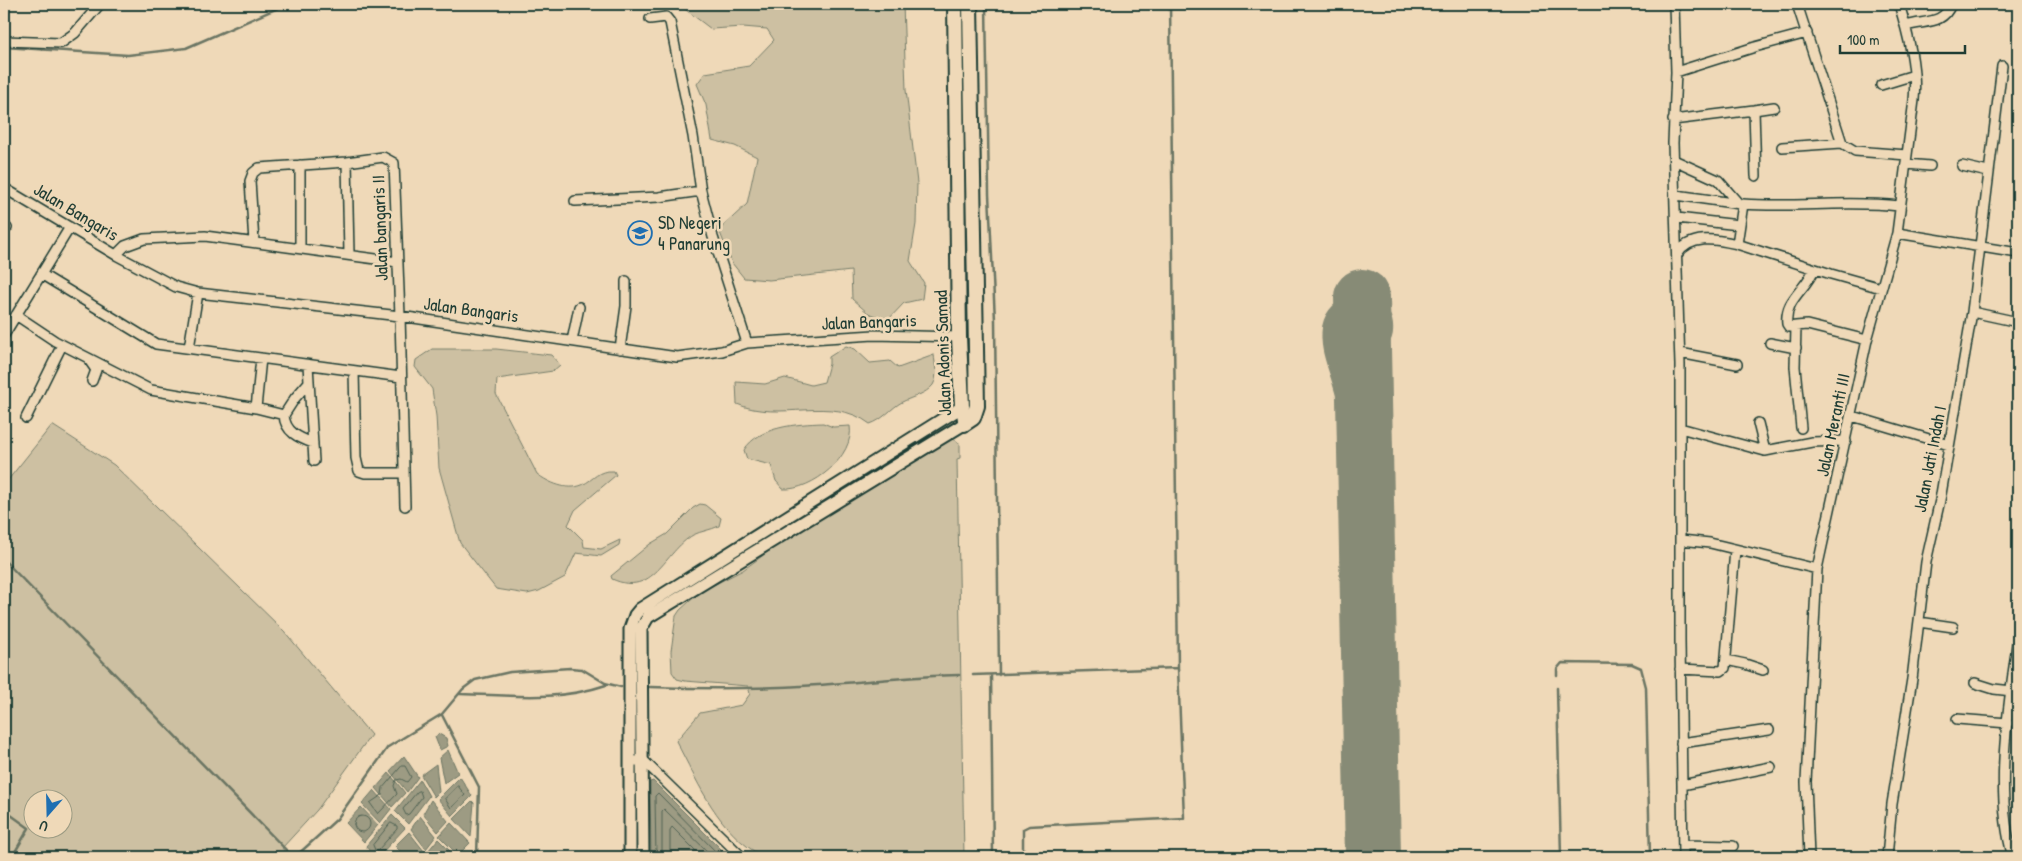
<svg xmlns="http://www.w3.org/2000/svg" width="2022" height="861" font-family="'Patrick Hand',sans-serif">
  <style>
    .green { fill: #cdc0a2; stroke: #767e6b; fill-rule: evenodd }
    .water { fill: #9d9b83; stroke: #6b7563 }
    .lines { fill: none; stroke-linecap: round; stroke-linejoin: round }
    .shore { stroke: #516354; stroke-width: 1 }
    .stream { stroke: #6b7563; stroke-width: 2.5 }
    .taxiway { stroke: #878b76; stroke-width: 22 }
    .runway { stroke: #878b76; stroke-width: 56 }
    .minor-casing { stroke: #1f3d34; stroke-width: 12 }
    .major-casing { stroke: #1f3d34; stroke-width: 15 }
    .highway-casing { stroke: #1f3d34; stroke-width: 18 }
    .minor { stroke: #efd9b8; stroke-width: 9 }
    .major { stroke: #efd9b8; stroke-width: 11 }
    .highway { stroke: #efd9b8; stroke-width: 14 }
    .labels { text-anchor: middle; stroke-width: 5; stroke-linejoin: round; paint-order: stroke }
    .street-label { font-size: 18px; fill: #1f3d34; stroke: #efd9b8 }
    .poi-label { font-size: 18px; fill: #1f3d34; stroke: #efd9b8; text-anchor: start }
  </style>
  <rect width="100%" height="100%" fill="#efd9b8"/>
  <filter id="ink" filterUnits="userSpaceOnUse"><feTurbulence type="fractalNoise" baseFrequency=".02" numOctaves="2"/><feDisplacementMap in="SourceGraphic" scale="10" xChannelSelector="R" yChannelSelector="G"/><feConvolveMatrix kernelMatrix="1 2 1 2 8 2 1 2 1" color-interpolation-filters="sRGB"/></filter>
  <g filter="url(#ink)">
    <!-- green -->
    <path class="green" d="M678,4H903L906,90L917,183L916,224L910,261L924,283L922,299L904,303L887,321L868,313L852,299L851,271L769,280L744,278L732,263L719,230L747,204L757,157L735,146L712,140L706,105L697,84L705,73L749,66L774,40L767,29L743,27L711,29Z
      M846,346L855,349L870,363L890,361L898,368L934,355C935,364 938,377 933,385C926,394 912,397 902,402C891,408 883,420 870,424C831,394 780,423 737,404L736,382L765,384L785,378L811,385L824,382L829,364V357Z
      M432,349H496L551,355L560,365L553,371L497,379L496,394L537,474C549,483 567,491 582,485C595,479 597,470 614,471L616,475L575,510L568,525L583,540L584,547L601,549L620,540L619,545L601,556L576,553L565,577L539,591L527,594L496,589L460,543L439,468L436,416L432,389L415,367L416,360Z
      M823,423L833,427L850,426C855,456 812,491 783,489L776,481L771,465L747,459L744,450C759,426 797,424 823,423Z
      M52,425L114,465L284,631L371,735L317,810L282,848L289,857H4V485ZM62,798V828H32V798Z
      M951,439L956,440L960,445V458L957,459L964,857H764C718,833 699,784 676,741L700,713L742,705L750,694L748,686L685,681L677,679L672,672L671,651L676,616L680,610L700,592L743,570L791,535Z
      M700,504L705,505L721,518L719,526C711,530 701,531 693,535C664,552 654,598 612,579L611,576L650,544L667,534L693,508Z"/>
    <!-- water -->
    <path class="water" d="M439,734L446,738L448,746L440,750L435,737Z
      M448,750L458,773L444,783L439,758Z
      M404,756L418,777L407,792L390,771Z
      M436,764L439,792L434,797L421,775Z
      M389,773L405,793L392,807L376,788Z
      M460,777L472,796L452,816L438,799Z
      M420,780L429,796L408,824L395,811Z
      M653,781L723,851L726,857H651L650,782Z
      M374,790L391,809L380,823L362,804Z
      M431,800L448,821L438,832L423,814Z
      M472,801L474,803L471,837L454,819Z
      M361,807L378,825L364,842L346,823Z
      M392,815L405,828L378,857H374L366,846Z
      M420,816L436,836L426,849L411,829Z
      M451,823L470,843L458,855L439,836Z
      M409,832L424,851L418,857H406L395,846Z
      M438,839L455,856V857H432L428,851Z"/>
    <g class="lines">
      <!-- shore -->
      <path class="shore" d="M402,766H405L411,777L407,782L401,779L396,780L394,786L397,794L378,814L370,803L382,795L383,788Z
        M458,786L465,795L451,808L445,799Z
        M420,791L422,797L409,814L406,815L403,809L417,792Z
        M354 824a8 8 0 1 1 16 0a8 8 0 1 1-16 0Z
        M391,823L397,826V829L378,850H375L373,845Z
        M656,857L655,796L658,793L721,857
        M662,857V811L664,809L713,857
        M670,857V830L672,827L702,857"/>
      <!-- stream -->
      <path class="stream" d="M986,4L989,194L995,320L999,675
        M4,47L128,55L186,48L287,4
        M4,560L293,857
        M973,675L1178,668L1170,4
        M991,675L993,857
        M1557,675V669L1562,663L1632,664L1641,668L1646,687L1650,857
        M650,687C706,689 762,689 818,685C865,682 912,676 959,675
        M1557,688L1561,857
        M460,694C511,695 556,702 606,685
        M442,715L479,787L477,857
        M4,810L29,828L12,857
        M295,857L337,819L388,747L442,714L463,689L475,680L510,672L570,668L582,669L605,683L621,687
        M1023,857V829L1029,826L1184,818L1178,668"/>
      <!-- taxiway -->
      <path class="taxiway" d="M1363,352C1370,348 1376,345 1380,338C1388,322 1373,302 1356,305C1344,308 1335,317 1333,328C1330,348 1339,365 1344,384C1351,408 1358,433 1365,457"/>
      <!-- runway -->
      <path class="runway" d="M1362,297L1373,857"/>
      <!-- minor casing -->
      <g class="minor-casing">
        <path id="minor" d="M1674,4L1676,72L1673,143L1680,365V641L1683,857
          M1797,4L1842,143L1855,151L1907,155
          M650,19L666,17L670,22L693,136L701,191L713,237L747,343
          M1906,26C1926,20 1943,25 1951,4
          M4,41L61,43L75,33L100,4
          M1676,72L1755,47L1807,33
          M1881,85L1914,75
          M1754,110L1774,107
          M1673,120L1754,110L1756,176
          M1782,147L1842,143
          M1674,160L1718,180L1738,203
          M347,162L349,254
          M1906,164L1930,166
          M1962,166L1988,172
          M4,188L116,255L176,287L198,293L400,316L677,357L722,351L747,343L874,335L959,337
          M1676,195L1740,204
          M575,201L659,197L701,191
          M1677,218L1739,225
          M4,226L7,228
          M1897,233L2018,253
          M254,242L250,181L253,173L259,168L347,162L383,157L394,163L400,316L405,506
          M300,247V165
          M116,255L125,246L144,239L205,236L398,262
          M1677,255C1689,234 1717,239 1737,244
          M41,274L156,344L401,377
          M1881,288L1831,274L1737,244L1743,204C1795,208 1847,200 1899,206
          M1972,312L2018,322
          M16,315L55,341L151,390L256,408L261,358
          M1796,326L1789,327L1787,324C1784,299 1807,289 1814,269
          M4,335L70,227
          M572,341L579,307
          M1770,343L1796,348
          M189,348L198,293
          M620,349L626,306V281
          M1680,353L1737,364
          M89,360L96,370L92,381
          M308,365L314,461
          M354,371L356,458L359,471L365,473H403
          M256,408L284,415C285,432 299,438 313,443
          M284,415L295,398L309,382
          M1852,416L1949,445
          M26,418L62,345
          M1758,423L1765,451
          M1680,428L1765,451L1812,442L1846,441
          M1801,428L1795,367L1796,326L1807,325L1867,340
          M1681,540L1710,543L1817,569
          M1919,622L1953,627
          M1726,660L1745,664L1763,670
          M1680,669L1721,671L1725,668L1735,550
          M1975,683L1994,689L2012,691
          M1957,719L2008,723
          M1681,743L1769,730
          M630,761H644L742,857
          M1682,785L1771,767
          M1683,845L1733,846
          M1809,857L1806,782L1817,569L1867,340L1897,233L1914,100C1917,68 1908,34 1899,4
          M1887,857L1892,804L1912,679L1926,562L1940,500L1972,312L2002,66
          M2013,857C1993,790 2009,706 2018,637"/>
      </g>
      <!-- major casing -->
      <g class="major-casing">
        <path id="major" d="M630,857V629L635,615L640,609L962,407L964,424L648,617L641,629L643,857"/>
      </g>
      <!-- highway casing -->
      <g class="highway-casing">
        <path id="highway" d="M955,4L959,337L962,407
          M964,424L973,418L977,406L970,4"/>
      </g>
      <!-- minor -->
      <use href="#minor" class="minor"/>
      <!-- major -->
      <use href="#major" class="major"/>
      <!-- highway -->
      <use href="#highway" class="highway"/>
    </g>
  </g>
  <!-- icons -->
  <defs>
    <g id="school-ring" transform="scale(1.25)"><circle r="9.5" fill="#efd9b8" stroke="#1f6fb2" stroke-width="1.5"/><path d="M0-5L7-2L0 1L-7-2ZM-4 1L0 2.5L4 1V4Q0 6-4 4Z" fill="#1f6fb2"/></g>
  </defs>
  <g fill-rule="evenodd">
    <use href="#school-ring" x="640" y="233"/>
  </g>
  <g class="labels">
    <!-- street labels -->
    <g class="street-label">
      <text transform="translate(76 212) rotate(31)" y="6">Jalan Bangaris</text>
      <text transform="translate(380 228) rotate(-92)" y="6">Jalan bangaris II</text>
      <text transform="translate(471 310) rotate(8)" y="6">Jalan Bangaris</text>
      <text transform="translate(869 322) rotate(-2)" y="6">Jalan Bangaris</text>
      <text transform="translate(943 353) rotate(-92)" y="6">Jalan Adonis Samad</text>
      <text transform="translate(1833 425) rotate(-78)" y="6">Jalan Meranti III</text>
      <text transform="translate(1930 459) rotate(-79)" y="6">Jalan Jati Indah I</text>
    </g>
    <!-- poi labels -->
    <g class="poi-label">
      <text x="658" y="229">SD Negeri<tspan x="658" dy="21">4 Panarung</tspan></text>
    </g>
  </g>
  <!-- margin -->
  <rect width="2022" height="861" fill="none" stroke="#efd9b8" stroke-width="20"/>
  <rect x="10" y="10" width="2002" height="841" fill="none" stroke="#1f3d34" stroke-width="2" filter="url(#ink)"/>
  <!-- north arrow -->
  <g transform="translate(48 814) rotate(200)"><circle r="24" fill="#efd9b8" stroke="#9c9b83"/>
  <path d="M0-4L9 19L0 12L-9 19Z" fill="#1f6fb2"/>
  <text y="-8" font-size="14" font-weight="bold" text-anchor="middle" fill="#1f3d34">U</text>
  </g>
  <!-- scale -->
  <path d="M1840 45v8h125v-8" fill="none" stroke="#1f3d34" stroke-width="2.5"/>
  <text x="1847" y="45" font-size="15" fill="#1f3d34" stroke="#efd9b8" stroke-width="4" paint-order="stroke">100 m</text>
</svg>
